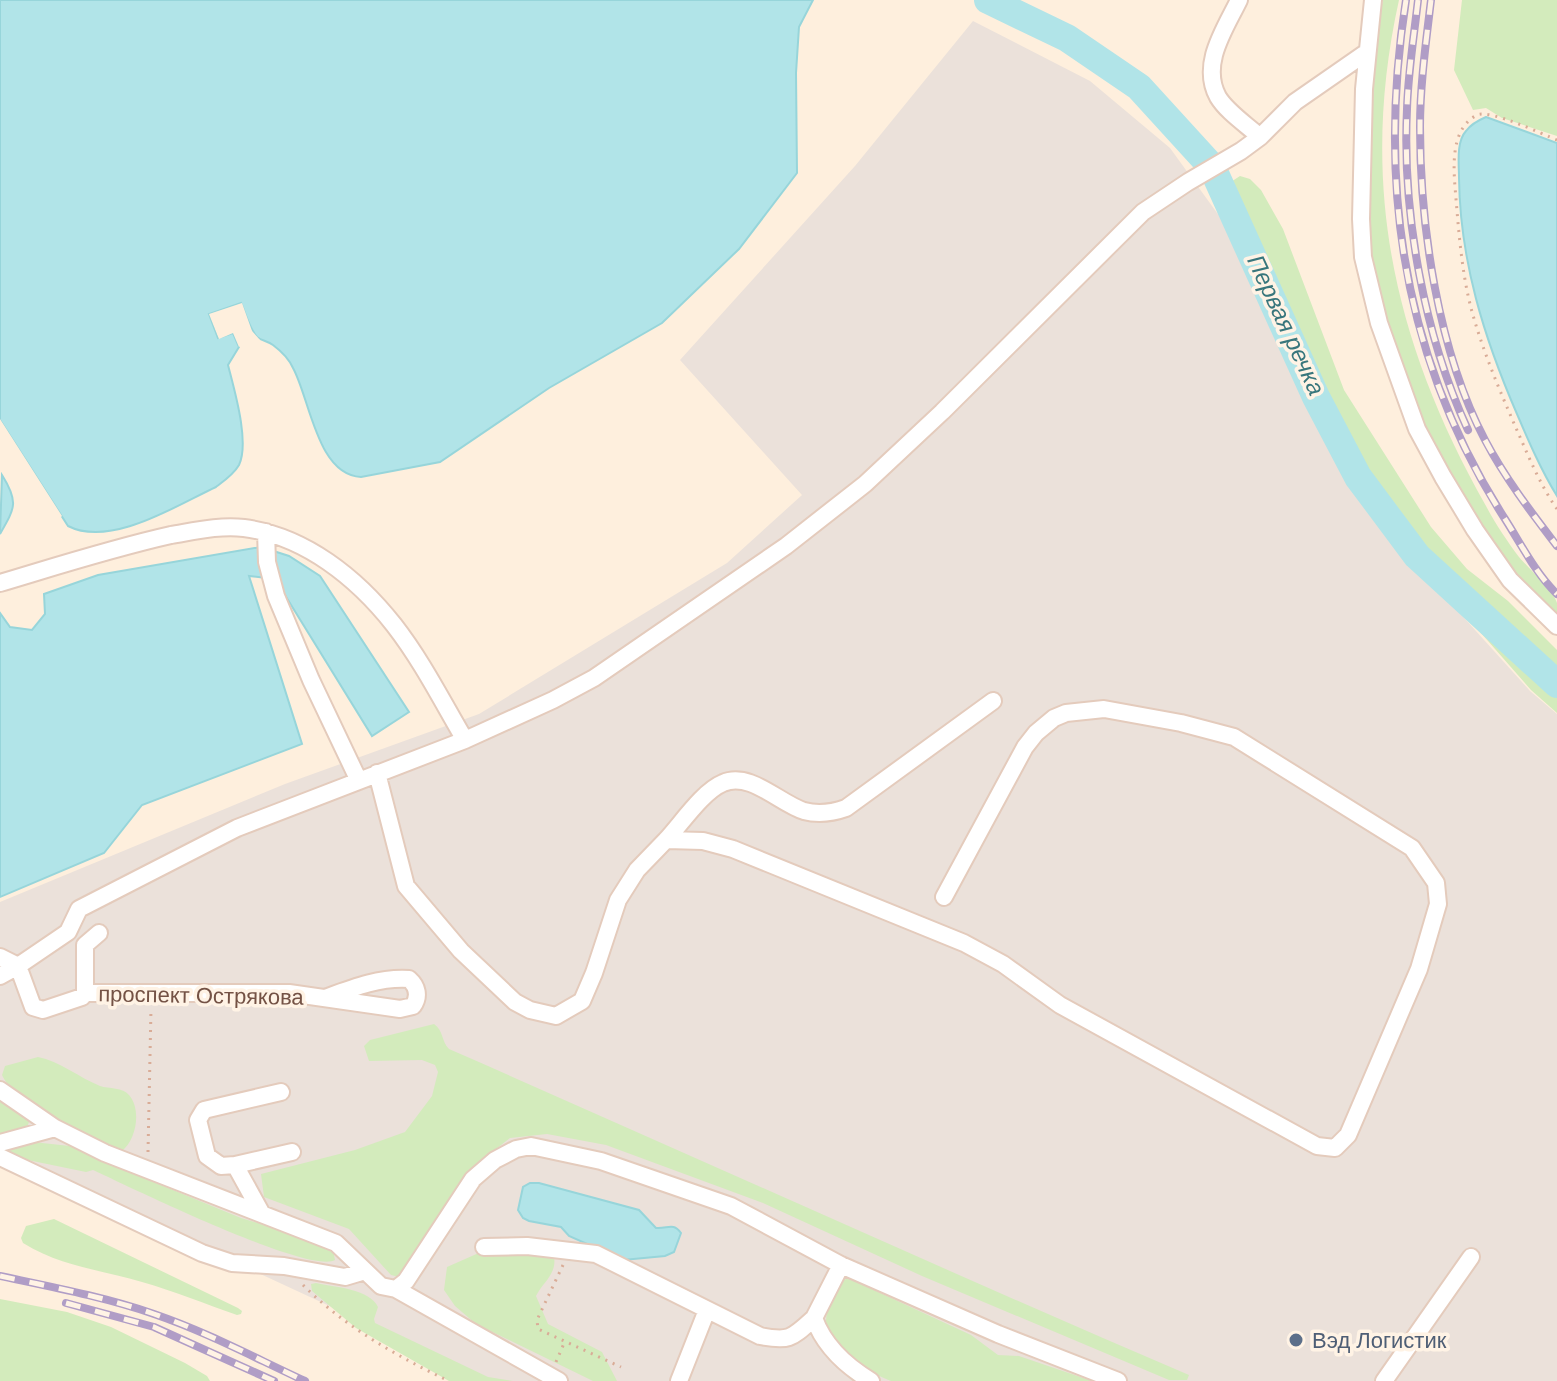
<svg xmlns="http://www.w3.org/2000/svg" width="1557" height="1381" font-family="Arial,sans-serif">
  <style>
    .industrial { fill: #ebe1da }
    .green { fill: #d3ebbc }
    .water { fill: #b1e4e8; stroke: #97d5da; stroke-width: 2 }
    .pier { fill: #feefdd }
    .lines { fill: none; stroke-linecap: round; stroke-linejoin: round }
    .river { stroke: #b1e4e8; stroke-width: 28 }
    .minor-casing { stroke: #e4cbbc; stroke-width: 20 }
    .path { stroke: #d9ac97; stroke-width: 3; stroke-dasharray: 2 6; stroke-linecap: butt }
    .minor { stroke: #fff; stroke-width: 16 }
    .rail-casing { stroke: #b09dc6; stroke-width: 8 }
    .rail { stroke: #fff3e5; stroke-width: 5; stroke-dasharray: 15; stroke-linecap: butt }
    .service-dot { fill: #5c6f8a; stroke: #fff3e5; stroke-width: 3 }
    .labels { text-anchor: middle; stroke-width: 7; stroke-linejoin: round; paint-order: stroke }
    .street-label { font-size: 22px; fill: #745245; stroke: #fff3e5 }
    .service-label { font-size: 22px; fill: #4e5e75; stroke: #fff3e5; text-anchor: start }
    .water-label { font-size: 24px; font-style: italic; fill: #38767c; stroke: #fff3e5 }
  </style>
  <rect width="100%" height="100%" fill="#feefdd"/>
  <!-- industrial -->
  <path class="industrial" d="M973,21L1090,81L1170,148L1241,246L1359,495L1411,559L1530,691L1557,714V1381H491L0,1153V902L285,784L479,714L727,563L802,495L680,360L855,166Z"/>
  <!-- green -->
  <path class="green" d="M1383,0H1399C1358,185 1394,343 1486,506C1495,523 1507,541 1519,557C1528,568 1554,591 1557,603C1557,609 1557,616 1557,622L1508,572L1444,474L1394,355L1367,258V100L1374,42Z
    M1462,0H1557V136L1502,118L1486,108L1473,110L1454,70Z
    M1240,176L1250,179L1261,190L1283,229L1344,390L1431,527L1467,569L1508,601L1557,650V713L1531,690L1358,493L1274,303L1220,196V189Z
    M434,1024C444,1031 441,1041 449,1049C696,1157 941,1269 1189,1375L1187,1380H1169L922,1276L763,1203L606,1145L547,1134L510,1138L473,1167L453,1194L415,1263L399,1277L391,1275L349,1229L264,1197L261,1174L355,1150L405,1132L432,1096L438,1072L435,1065L422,1060L369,1061L364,1046L370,1040Z
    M38,1057C59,1061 80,1078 100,1086C109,1089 123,1087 129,1095C142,1110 136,1140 122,1151L113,1149C87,1136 12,1100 2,1075L5,1066Z
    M0,1096L27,1117L29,1122L27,1127L0,1135Z
    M33,1142L88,1148L156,1183L241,1218L322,1242L333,1250L335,1260C309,1275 128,1186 93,1170L86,1172L18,1158L9,1153L10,1147Z
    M54,1219L238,1308L242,1311L241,1314L237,1315C205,1304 174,1291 142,1282C98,1269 62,1267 23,1243L21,1238L26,1226Z
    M506,1250L554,1257C557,1274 543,1282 536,1296L548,1324L602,1352L617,1381H593L476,1324L455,1306L444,1290L447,1267L481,1252Z
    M848,1278L971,1335L998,1355L1019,1356L1092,1381H891C870,1373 828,1349 826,1323C825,1310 836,1293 842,1281Z
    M316,1283C334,1287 370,1289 378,1307L374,1319L375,1323L488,1377L513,1381H449L356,1328L312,1291L311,1284Z
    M0,1299L67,1312L111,1327L185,1363L207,1376L210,1381H0Z"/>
  <!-- water -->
  <path class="water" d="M0,0H813L799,27L796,73L797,173L739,249L662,323L549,388L440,462L361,477C317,475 310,399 293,368C289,359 281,351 273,345C268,341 262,341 257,337C249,328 246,314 241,303L209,314L218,338L233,333L239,347L228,365C234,389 250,442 239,465C234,474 224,481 216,487C177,505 111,548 68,526L0,420Z
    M1486,117L1557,143V496C1541,470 1529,442 1517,414C1484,338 1460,261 1459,178C1459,164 1456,142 1466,131C1471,124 1479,120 1486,117Z
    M2,475C19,502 15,508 0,534Z
    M261,547L289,556L320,576L409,712L372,736L275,579L249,576L302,744L142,805L104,853L0,897V613L10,627L32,630L45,614L44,594L98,575Z
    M530,1183H539L639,1210L656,1228C668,1229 673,1222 681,1233L674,1252L665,1256L623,1260L569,1236L561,1227L529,1221L523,1218L518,1210L523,1187Z"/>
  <!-- pier -->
  <path class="pier" d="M242,303L252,331L260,340L256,341L249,333L239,308L214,316L221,333L233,329L236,330L243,345L239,347L233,333L219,339L209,314Z
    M0,419L62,516L59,519L0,426Z"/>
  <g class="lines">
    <!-- river -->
    <path class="river" d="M988,0L1067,38L1139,87L1212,167L1316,397L1358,477L1417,556L1557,684"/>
    <!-- minor casing -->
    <g class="minor-casing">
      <path id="minor" d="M1239,0C1225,29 1200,64 1218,97C1227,112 1247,125 1260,137
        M1373,0L1364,89L1361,219L1363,257L1379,323L1417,429L1443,477L1475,530L1510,580L1557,626
        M266,532L267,562L276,596L311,680L359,781
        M0,583C57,566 113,548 171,535C195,531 220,525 244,528C305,536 357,578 394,625C422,661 442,701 465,740
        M377,773L406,886L461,951L515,1002L530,1010L556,1016L582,1001L594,973L618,900L637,870L666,840L703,841L733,849L964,943L1003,964L1060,1005L1317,1146L1335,1148L1348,1135L1419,969L1438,904L1436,883L1412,848L1234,737L1181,723L1104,709L1066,713L1054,718L1036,733L1025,747L944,897
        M666,840C681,824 703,791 723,783C750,771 779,803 804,811C819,815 832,813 846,808L993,701
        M0,957L18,966
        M0,976L18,966
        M85,993V945L99,933
        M325,998C352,988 380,977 409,979C417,986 420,996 413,1006L400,1009L289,993H85L82,997L43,1010L33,1007L18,966L68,932L79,909L237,828L465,740L553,700L594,678L786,546L865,484L942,412L1143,212L1188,182L1241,151L1260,137L1295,102L1367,52
        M0,1090L55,1128L105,1153L336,1243L381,1286L396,1289L559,1381
        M0,1143L55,1128
        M0,1157L202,1253L232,1263L284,1266L345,1277L365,1271
        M235,1165L221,1166L207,1156L198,1120L204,1110L281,1092
        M262,1214L235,1165L292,1152
        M484,1247L527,1246L596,1254L760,1336C790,1342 792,1338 814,1318
        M841,1265L814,1318C824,1346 846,1366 871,1381
        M396,1289L406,1281L473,1179L495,1160L516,1149L531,1146L601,1161L731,1206L841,1265L998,1334L1118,1381
        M679,1381L707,1310
        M1384,1381L1471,1257"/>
    </g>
    <!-- path -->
    <path class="path" d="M1557,140C1542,134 1490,109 1477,115C1448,130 1454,173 1456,199C1459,235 1462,273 1471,308C1482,349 1499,389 1516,428C1528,455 1540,485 1557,509
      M148,1152L151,1008
      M563,1265L537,1320L538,1329L621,1367
      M303,1285C344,1326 396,1356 449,1381
      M556,1362L565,1341"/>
    <!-- minor -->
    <use href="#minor" class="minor"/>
    <!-- rail casing -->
    <g class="rail-casing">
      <path id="rail" d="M1406,0C1377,185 1403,360 1505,519C1521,544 1536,574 1557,594
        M1418,0C1414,36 1408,73 1407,109C1402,214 1424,335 1468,430
        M1431,0C1426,42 1420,85 1420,127C1420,227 1438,351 1485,440C1505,478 1531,512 1557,546
        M0,1276C52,1287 105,1297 154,1314C207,1332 255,1358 305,1381
        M66,1303L154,1327L274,1381"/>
    </g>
    <!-- rail -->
    <use href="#rail" class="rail"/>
  </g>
  <!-- markers -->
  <circle class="service-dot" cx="1296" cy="1340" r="8"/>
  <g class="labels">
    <!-- street labels -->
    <g class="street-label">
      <text transform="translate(201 995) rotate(1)" y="8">проспект Острякова</text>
    </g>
    <!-- service labels -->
    <g class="service-label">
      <text x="1312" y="1348">Вэд Логистик</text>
    </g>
    <!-- water labels -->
    <g class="water-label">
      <text transform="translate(1286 325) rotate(65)" y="8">Первая речка</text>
    </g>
  </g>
</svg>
